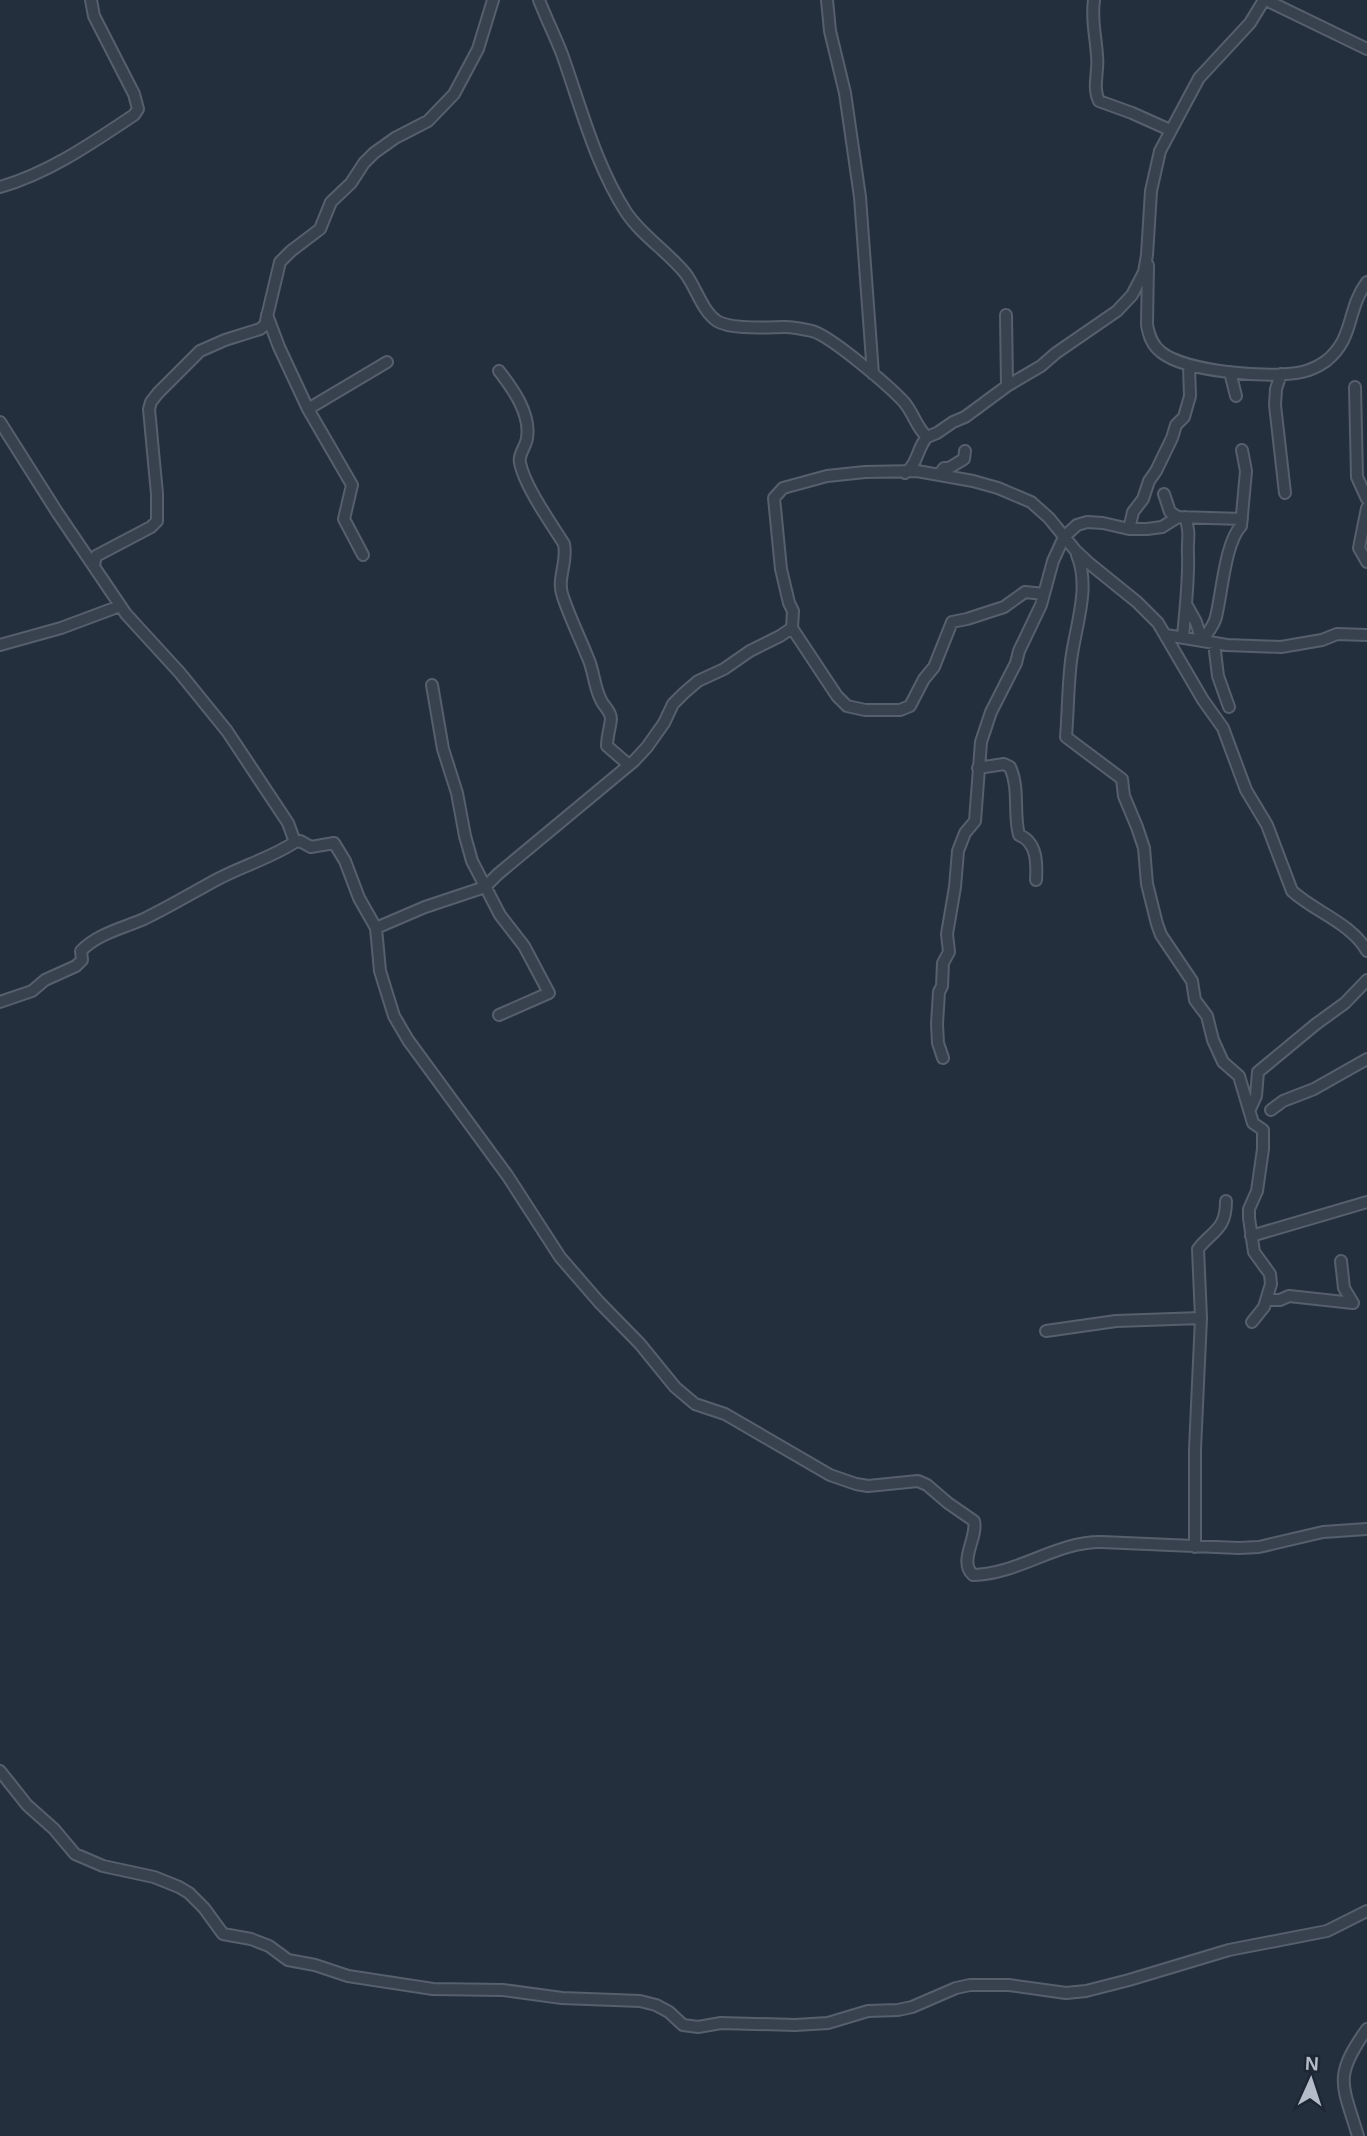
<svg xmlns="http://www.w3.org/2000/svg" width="1367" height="2136" font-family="Arial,sans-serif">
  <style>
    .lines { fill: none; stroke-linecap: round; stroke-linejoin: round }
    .street-casing { stroke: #565f6c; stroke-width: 14 }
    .street { stroke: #38414e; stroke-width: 10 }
  </style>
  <rect width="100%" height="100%" fill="#242f3e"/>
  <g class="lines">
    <!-- street casing -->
    <g class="street-casing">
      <path id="street" d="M539,0C546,18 555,36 562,54C581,107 595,164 626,212C641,235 667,251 685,273C696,287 702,311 717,321C731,330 769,327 785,327C794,327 803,329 812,331C831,336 889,386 904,402C914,414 916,427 927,437C917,448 918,464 905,473
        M827,0L830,31L845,93L860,197L873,374
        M1094,0C1091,21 1096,36 1097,56C1099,71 1092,87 1099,101L1132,113L1170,130
        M1266,0L1367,49
        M0,187C49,173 92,143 134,115L138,109L134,94L94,16L91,0
        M1148,265L1147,325C1149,336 1152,345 1161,352C1185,372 1272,379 1302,372C1311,370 1319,366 1326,361C1355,338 1346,310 1367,282
        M267,315L279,347L308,409L352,485L344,519L363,555
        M1006,315L1007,386
        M499,371C513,389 531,414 527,438C526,447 518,454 520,463C525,487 551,523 564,544C568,563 556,579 563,597C570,618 580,638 588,658C594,671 594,687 601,700C604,707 611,711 611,719C610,728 607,737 607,746L629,765
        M1230,372L1236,396
        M1281,374L1276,389L1275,405L1285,493
        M1355,387L1357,477L1367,499
        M308,409L387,362
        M0,422L57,512L126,614L180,673L227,731L288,823L295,842L300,841L311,847L334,843L345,861L359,898L376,928L380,971L394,1016L408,1040L507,1175L560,1257L599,1302L640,1344L675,1387L695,1404L725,1414L830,1475L856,1484L868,1486L918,1481L927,1485L948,1503L974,1521C978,1538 958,1561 973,1575C1019,1574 1057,1541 1102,1542L1239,1548L1259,1547L1323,1532L1367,1529
        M927,437L937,433L953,422L965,417L1007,386L1041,366L1056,353L1117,311L1132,295L1144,272L1147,255L1151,191L1160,151L1199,78L1250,23L1264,0
        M939,475L944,468H949L964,459L965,451
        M1164,494L1170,512L1178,517
        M1367,508L1359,548L1367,562
        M1129,529L1133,512L1143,499L1149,481L1156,471L1172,438L1176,425L1184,417L1190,396L1189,366
        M1077,555C1091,588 1075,627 1071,661C1068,686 1068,712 1066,737L1122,779L1124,796L1137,827L1144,848L1147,884L1157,924L1161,935L1192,981L1195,1000L1207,1016L1213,1040L1223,1062L1239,1076L1253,1123L1263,1130V1149L1257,1191L1249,1209V1218L1254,1252L1270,1274L1271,1284L1264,1307L1252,1322
        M94,565L96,556L151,527L157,521V494L149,409L151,402L158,393L200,351L225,340L260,329L265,325L280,262L291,251L320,229L331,202L351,183L364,163L374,153L395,138L428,121L454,94L478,49L493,0
        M1186,604L1196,622L1202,641
        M792,628L837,696L847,706L865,710H900L910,706L924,679L934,667L952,622L967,619L1004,607L1025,592L1044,594
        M1166,635L1227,645L1281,647L1322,640L1337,634L1367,635
        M1183,638C1185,610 1189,583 1188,555C1187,538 1191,535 1185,517
        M1202,641C1207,633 1214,626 1216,617C1222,593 1225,543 1241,526L1246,471L1242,450
        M1214,643L1218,676L1229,707
        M0,645L61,628L120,606
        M432,685L443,749L457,793L465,836L472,861L500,915L524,946L549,993L499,1015
        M978,768L1004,764L1010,767C1020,789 1013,813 1019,835C1037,842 1037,863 1036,880
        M376,928L425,907L485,887L498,874L634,761L647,747L664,723L673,704L684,693L698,681L724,669L750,651L780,636L792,628L793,611L789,603L781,569L774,498L783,488L827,476L865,472L917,471L973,481L998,488L1031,502L1049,518L1075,550L1090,564L1137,602L1158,623L1203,700L1223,728L1246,790L1267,825L1292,891C1315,912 1351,923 1367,951
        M0,1002L32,991L45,980L76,966L82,960L81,951C97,934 123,928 144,919C169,907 192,893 216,880C242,866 271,858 295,842
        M943,1058L938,1043L937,1024L939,992L942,986L943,963L949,952L947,934L955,887L958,851L965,833L975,821L981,742L991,712L1016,663L1019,651L1041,605L1053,561L1064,537L1077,525L1087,522L1103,523L1129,529H1147L1162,527L1178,517L1242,519
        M1250,1109L1256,1096L1258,1072L1316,1024L1345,1003L1367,980
        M1271,1110L1283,1101L1314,1089L1367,1059
        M1251,1236L1367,1202
        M1341,1261L1344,1288L1353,1303
        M1267,1300H1280L1289,1296L1353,1303
        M1201,1318L1198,1249C1213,1230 1226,1230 1226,1201
        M1046,1331L1116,1321L1201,1318L1195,1449V1547
        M0,1771L27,1805L54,1829L75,1854L103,1866L154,1877L179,1887L189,1893L204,1908L223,1934L251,1939L269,1946L288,1960L315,1965L348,1976L433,1989L503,1990L562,1998L640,2001L656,2005L669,2012L683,2025L698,2027L721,2023L795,2025L828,2023L868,2011L898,2010L912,2007L956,1988L970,1985H1009L1066,1993L1086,1991L1129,1980L1229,1950L1327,1931L1367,1911
        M1358,2136C1342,2083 1333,2077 1367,2029"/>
    </g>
    <!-- street -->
    <use href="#street" class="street"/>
  </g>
  <!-- north arrow -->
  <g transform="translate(1311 2080) rotate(3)" stroke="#1d2633" stroke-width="5" paint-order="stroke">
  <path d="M0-5L12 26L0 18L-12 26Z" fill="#b4bcc9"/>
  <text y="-10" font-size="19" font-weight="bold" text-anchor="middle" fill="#b4bcc9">N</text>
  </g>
</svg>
